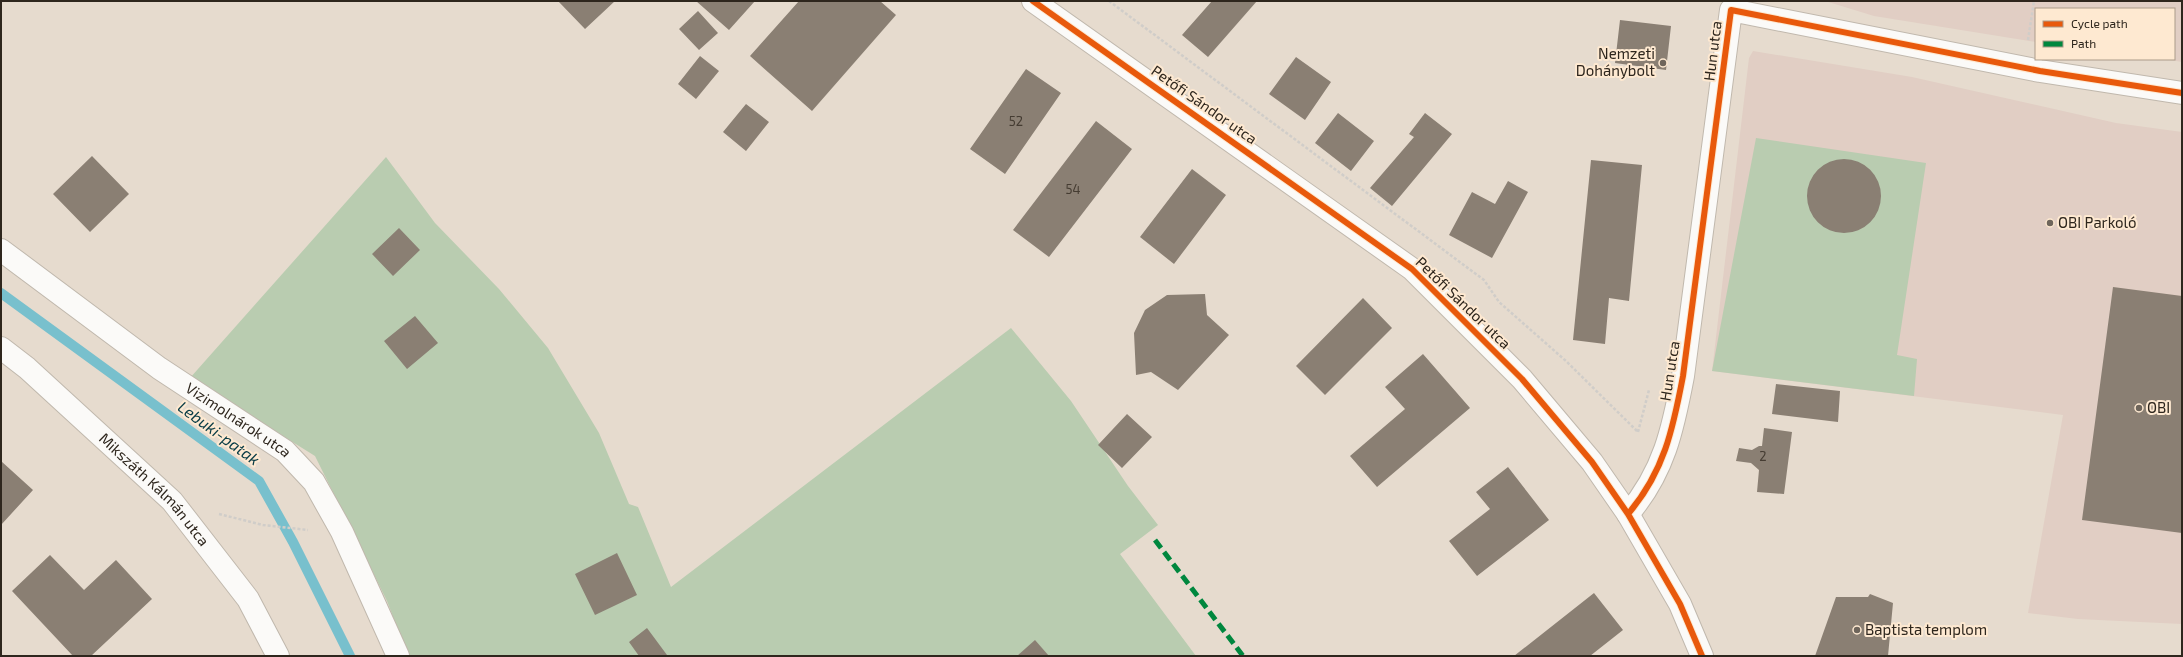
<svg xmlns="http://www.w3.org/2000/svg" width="2183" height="657" font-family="'Exo 2',sans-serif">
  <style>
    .commercial { fill: #e1cec4 }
    .green { fill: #b9ccb0 }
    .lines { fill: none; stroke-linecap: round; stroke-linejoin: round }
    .stream { stroke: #78c0cd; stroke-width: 10 }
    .building { fill: #8a7f73 }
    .minor-casing { stroke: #c0b8ad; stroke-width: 24 }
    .path { stroke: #d0cdc9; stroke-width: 2.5; stroke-dasharray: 3 2; stroke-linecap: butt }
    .minor { stroke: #fbfaf8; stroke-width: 22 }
    .quiet { stroke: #00873e; stroke-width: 5; stroke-dasharray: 10 5; stroke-linecap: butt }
    .cycleway-casing { stroke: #fee9d1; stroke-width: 8 }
    .cycleway { stroke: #e8590c; stroke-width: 6 }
    .poi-dot { fill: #6e655b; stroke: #fee9d1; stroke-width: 1.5 }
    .labels { text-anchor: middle; stroke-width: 4; stroke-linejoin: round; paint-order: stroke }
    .number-label { font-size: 13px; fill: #453c32 }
    .street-label { font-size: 15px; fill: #2e261d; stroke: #fee9d1 }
    .poi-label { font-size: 15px; fill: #2e261d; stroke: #fee9d1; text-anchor: start }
    .water-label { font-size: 16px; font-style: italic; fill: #083b45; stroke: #fee9d1 }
  </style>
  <rect width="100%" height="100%" fill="#e6dbce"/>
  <!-- commercial -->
  <path class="commercial" d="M1825,1H2182V62L2164,59H2174V9H2036V42L1874,16Z
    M1753,51L1912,77L2116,123L2182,132V624L2078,619L2028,613L2063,415L1712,371L1749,58Z"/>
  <!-- green -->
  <path class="green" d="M1756,138L1926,163L1897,355L1917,359L1914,396L1712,371Z
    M386,157L435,223L499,289L548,348L599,433L629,504L638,507L671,587L1011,328L1071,401L1128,486L1158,525L1120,554L1196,656H408L387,601L315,456L190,378Z"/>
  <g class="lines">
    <!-- stream -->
    <path class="stream" d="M1,293L259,481L293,542L350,656"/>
  </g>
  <!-- building -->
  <path class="building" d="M558,1H615L585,29Z
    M696,1H755L729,30Z
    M799,1H880L896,15L812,111L750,56Z
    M1212,1H1257L1208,57L1182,35Z
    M698,11L718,33L699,50L679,29Z
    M1620,20L1671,26L1666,70L1615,63Z
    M700,56L719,71L696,99L678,84Z
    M1296,57L1331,82L1305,120L1269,94Z
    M1026,69L1061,93L1005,174L970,149Z
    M746,104L769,122L746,151L723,132Z
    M1338,113L1374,141L1351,171L1315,143Z
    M1425,113L1452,134L1392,206L1370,188L1414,137L1409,134Z
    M1096,121L1132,149L1049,257L1013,230Z
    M92,156L129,194L90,232L53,194Z
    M1807 196a37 37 0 1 1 74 0a37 37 0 1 1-74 0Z
    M1591,160L1642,165L1629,301L1609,298L1605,344L1573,340Z
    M1192,169L1226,195L1174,264L1140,237Z
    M1508,181L1528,192L1492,258L1449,235L1472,192L1495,204Z
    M399,228L420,250L393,276L372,254Z
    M2113,287L2182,296V533L2082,520Z
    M1205,294L1207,315L1229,335L1178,390L1151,372L1136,375L1134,333L1145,310L1167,295Z
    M1363,298L1392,328L1325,395L1296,366Z
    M415,316L438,343L407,369L384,341Z
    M1423,354L1470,408L1377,487L1350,456L1405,409L1385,387Z
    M1776,384L1840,391L1838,422L1772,414Z
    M1127,414L1152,437L1122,468L1098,445Z
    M1764,428L1792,432L1784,494L1757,492L1759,470L1751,463L1736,461L1739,448L1752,450L1759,446H1762Z
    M1,461L33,490L1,525Z
    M1508,467L1549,520L1477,576L1449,541L1490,509L1476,492Z
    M617,553L637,595L595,615L575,574Z
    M50,555L84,590L116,560L152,599L91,656H73L12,591Z
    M1594,593L1623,630L1590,656H1514Z
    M1870,594L1893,603L1888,656H1815L1836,597H1868Z
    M647,628L667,655L665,656H639L629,642Z
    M1035,640L1049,656H1017Z"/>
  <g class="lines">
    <!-- minor casing -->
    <g class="minor-casing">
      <g id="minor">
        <path d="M1033,1L1412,269L1522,379L1592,462L1628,514L1680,604L1702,656"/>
        <path id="s1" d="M1,250L159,368L285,451L314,482L342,532L398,656"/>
        <path id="s2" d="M1,348L27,368L172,501L248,599L278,656"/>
        <path d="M1628,514C1664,472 1673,429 1683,376L1731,10L2040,71L2182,93"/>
      </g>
    </g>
    <!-- path -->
    <path class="path" d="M1109,1L1484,280L1499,302L1566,361L1638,432
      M2028,40L2034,1
      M1638,432L1649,390
      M219,514L263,525L308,530"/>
    <!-- minor -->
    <use href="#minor" class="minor"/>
    <!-- quiet -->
    <path class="quiet" d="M1155,540L1243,656"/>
    <!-- cycleway casing -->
    <g class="cycleway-casing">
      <path id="cycleway" d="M1033,1L1412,269L1522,379L1592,462L1628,514L1680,604L1702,656
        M1628,514C1664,472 1673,429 1683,376L1731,10L2040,71L2182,93"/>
    </g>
    <!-- cycleway -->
    <use href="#cycleway" class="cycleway"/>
  </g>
  <!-- markers -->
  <g class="poi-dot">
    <circle cx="1663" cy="63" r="4"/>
    <circle cx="2050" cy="223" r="4"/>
    <circle cx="2139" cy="408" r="4"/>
    <circle cx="1857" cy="630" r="4"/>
  </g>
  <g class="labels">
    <!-- number labels -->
    <g class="number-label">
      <text x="1016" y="126">52</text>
      <text x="1073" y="194">54</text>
      <text x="1763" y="461">2</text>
    </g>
    <!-- street labels -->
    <g class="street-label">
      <text transform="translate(1713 51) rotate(-83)" y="5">Hun utca</text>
      <text transform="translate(1204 105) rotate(35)" y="5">Petőfi Sándor utca</text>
      <text transform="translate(1463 303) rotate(44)" y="5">Petőfi Sándor utca</text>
      <text transform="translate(1670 371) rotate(-81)" y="5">Hun utca</text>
      <text dy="5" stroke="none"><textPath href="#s1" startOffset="292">Vizimolnárok utca</textPath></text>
      <text dy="5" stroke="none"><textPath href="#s2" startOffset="209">Mikszáth Kálmán utca</textPath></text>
    </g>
    <!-- poi labels -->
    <g class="poi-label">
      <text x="1655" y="59" text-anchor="end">Nemzeti<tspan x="1655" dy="17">Dohánybolt</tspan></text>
      <text x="2058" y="228">OBI Parkoló</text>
      <text x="2147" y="413">OBI</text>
      <text x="1865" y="635">Baptista templom</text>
    </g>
    <!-- water labels -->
    <g class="water-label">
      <text transform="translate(219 433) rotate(36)" y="6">Lebuki-patak</text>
    </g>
  </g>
  <!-- border -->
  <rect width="2183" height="657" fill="none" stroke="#2e261d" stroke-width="4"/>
  <!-- legend -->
  <rect x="2035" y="8" width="140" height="52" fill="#fee9d1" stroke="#ab9b89"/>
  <rect x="2043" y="21" width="20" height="6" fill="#e8590c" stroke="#ab9b89"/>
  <text x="2071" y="28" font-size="12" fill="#2e261d">Cycle path</text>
  <rect x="2043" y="41" width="20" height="6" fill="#00873e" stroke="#ab9b89"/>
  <text x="2071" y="48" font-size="12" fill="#2e261d">Path</text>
</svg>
